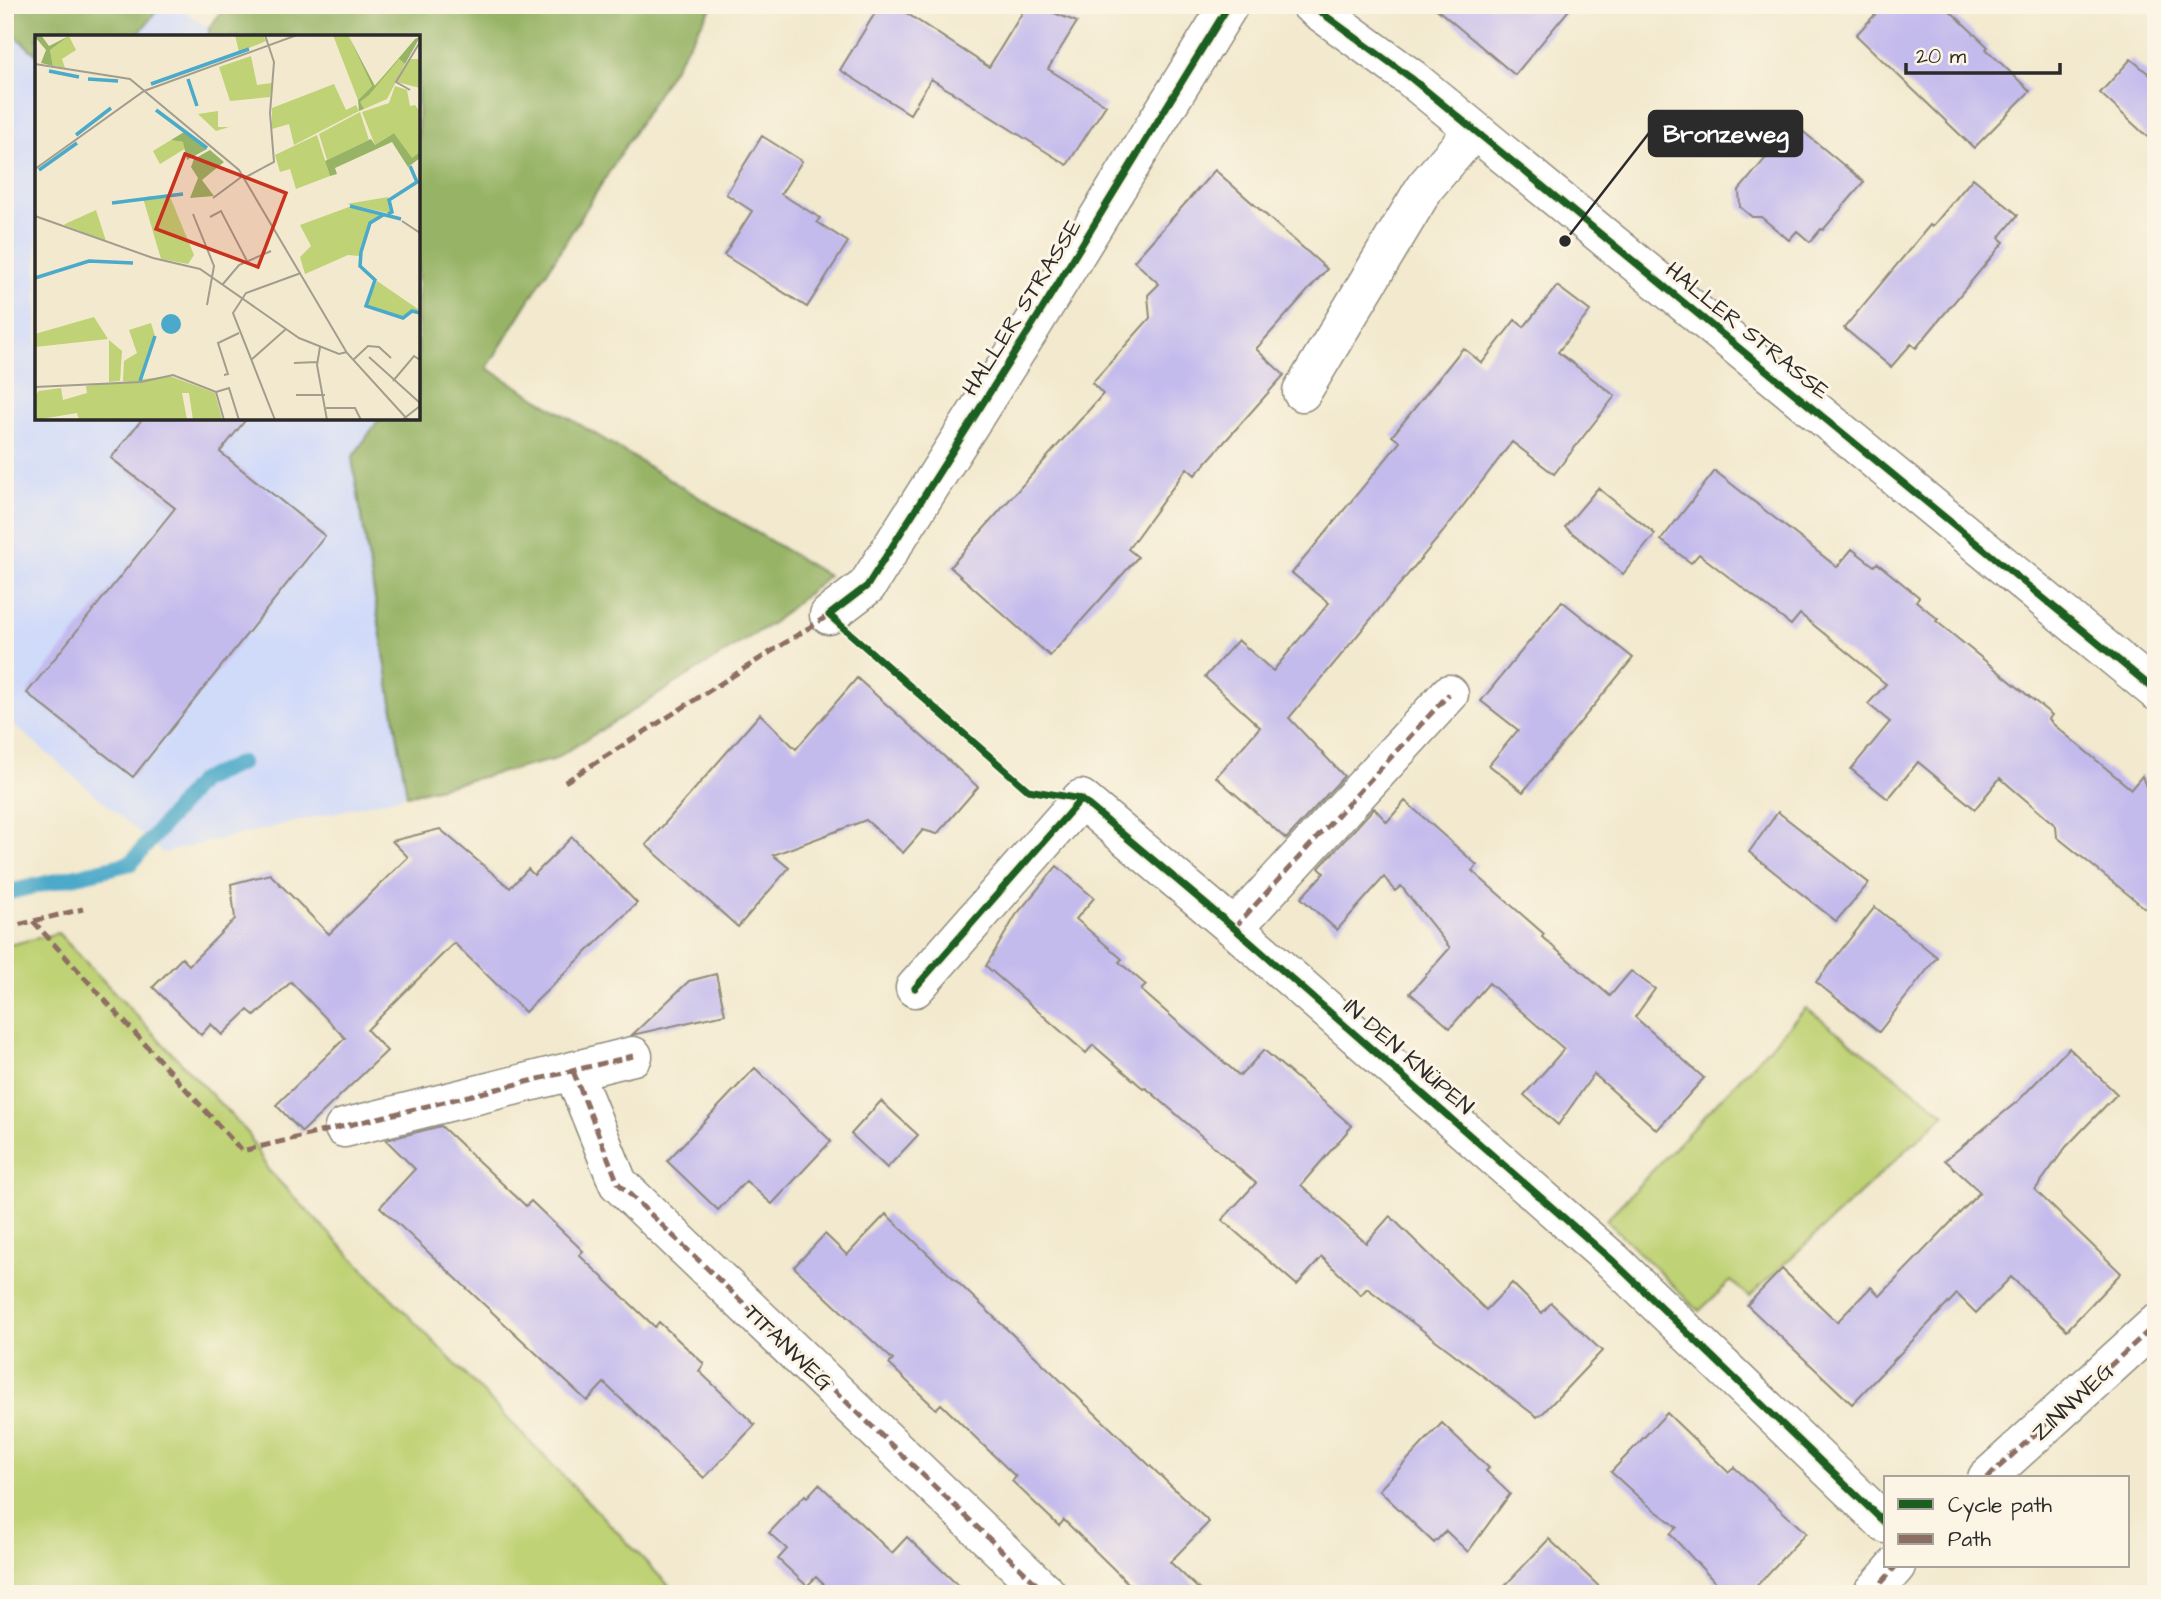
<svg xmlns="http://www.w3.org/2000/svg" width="2161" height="1599" font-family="'Architects Daughter',sans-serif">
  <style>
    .built { fill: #d0daf9 }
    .green { fill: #bfd275; stroke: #757e50; stroke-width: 2 }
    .forest { fill: #97b466; stroke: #617048; stroke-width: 2 }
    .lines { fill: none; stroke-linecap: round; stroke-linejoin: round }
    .stream { stroke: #4ba9c9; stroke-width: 16 }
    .building { fill: #c4bbed }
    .minor-casing { stroke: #8e8a7c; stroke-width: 41 }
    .minor { stroke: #fff; stroke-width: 38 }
    .quiet { stroke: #8d6e63; stroke-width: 5; stroke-dasharray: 10 5; stroke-linecap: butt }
    .cycleway-casing { stroke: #fcf5e5; stroke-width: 11 }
    .cycleway { stroke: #1b5e20; stroke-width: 7 }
    .labels { text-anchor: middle; stroke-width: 6; stroke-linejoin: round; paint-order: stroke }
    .street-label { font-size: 23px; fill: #2b2b2b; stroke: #fcf5e5 }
    .inset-river { fill: none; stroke: #4ba9c9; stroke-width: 3.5 }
    .inset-road { fill: none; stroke: #a29d8d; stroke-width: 2 }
    .view { fill: #c8321e; fill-opacity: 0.15; stroke: #c8321e; stroke-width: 3.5 }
    .inset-edge { fill: none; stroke: #2b2b2b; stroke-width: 3.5 }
    .leader { fill: none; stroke: #2b2b2b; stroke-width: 2.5 }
    .callout-dot { fill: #2b2b2b; stroke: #fcf5e5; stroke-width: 2.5 }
    .callout { fill: #2b2b2b; stroke: #2b2b2b; stroke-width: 2.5 }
    .callout-label { font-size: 24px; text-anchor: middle; font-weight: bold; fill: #fff }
  </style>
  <rect width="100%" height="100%" fill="#fcf5e5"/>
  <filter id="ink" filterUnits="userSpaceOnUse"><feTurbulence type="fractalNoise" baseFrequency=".0143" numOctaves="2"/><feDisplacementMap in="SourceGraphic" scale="14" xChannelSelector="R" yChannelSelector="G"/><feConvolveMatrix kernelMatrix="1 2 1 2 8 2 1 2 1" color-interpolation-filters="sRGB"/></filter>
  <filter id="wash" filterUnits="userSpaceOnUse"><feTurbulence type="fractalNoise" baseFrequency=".00686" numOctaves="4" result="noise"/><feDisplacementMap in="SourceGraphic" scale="28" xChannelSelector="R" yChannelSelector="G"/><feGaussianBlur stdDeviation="1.57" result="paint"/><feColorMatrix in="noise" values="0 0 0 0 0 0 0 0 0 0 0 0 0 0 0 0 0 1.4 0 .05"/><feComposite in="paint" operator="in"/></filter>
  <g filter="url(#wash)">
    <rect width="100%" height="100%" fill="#f2e9ce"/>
    <!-- built -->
    <path class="built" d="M161,5H175L209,28V37H136Z
      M5,27L37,55V418H380L352,459L407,795L163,853L5,717Z"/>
    <!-- green -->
    <path class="green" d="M58,933L248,1133L268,1170L677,1594H5V946Z
      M1806,1008L1945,1114L1749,1297L1731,1281L1699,1311L1606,1220Z"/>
    <!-- forest -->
    <path class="forest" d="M5,5H161L136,37H37V55L5,27Z
      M227,5H713L487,368L828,576L774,622L553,760L407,795L352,458L380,418H418V37H209V28Z"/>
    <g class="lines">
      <!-- stream -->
      <path class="stream" d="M5,893L131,863L200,781L241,763"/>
    </g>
    <g id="blocks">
      <!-- building -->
      <path class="building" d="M880,5H894L989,67L1027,5H1034L1077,22L1048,69L1106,105L1067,165L931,79L910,114L840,70Z
        M1432,5H1573L1515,75Z
        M1884,5H1944L1988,47L1986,49L2030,91L1974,148L1856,35Z
        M2131,59L2156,80V145L2100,93Z
        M1794,124L1864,182L1823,230L1821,229L1810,242L1797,231L1789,240L1761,217H1752L1740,207L1739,190Z
        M762,136L802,161L781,194L820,218L817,222L848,242L807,307L724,255L752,211L726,194Z
        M1215,170L1327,269L1256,349L1284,375L1195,475L1187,468L1128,549L1138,557L1050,656L950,567L1103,394L1092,383L1150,318L1148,295L1159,284L1134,261Z
        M1973,178L2018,215L1999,238L2004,242L1916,348L1911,344L1891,367L1844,328L1930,225L1932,227Z
        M1557,286L1590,311L1558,352L1615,396L1554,474L1512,442L1443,532L1289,718L1344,776L1286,839L1216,777L1260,727L1205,677L1238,640L1273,671L1329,603L1292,573L1400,442L1392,436L1463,348L1482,363L1515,320L1524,327Z
        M143,418H247L220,452L325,536L133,777L27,693L175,508L111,458Z
        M1715,471L1837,567L1852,549L1874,566L1877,563L1919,597L1916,601L1938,619L1936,621L2052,715L2049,719L2053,724L2131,789L2142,776L2156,813V917L2057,837L2056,826L2000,778L1975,809L1918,762L1888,799L1851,769L1890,722L1868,704L1886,684L1800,614L1791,625L1699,554L1691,563L1661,540Z
        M1598,488L1655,534L1623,574L1565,527Z
        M1562,601L1633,658L1523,792L1489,765L1518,730L1481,701Z
        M857,678L978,787L937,834L923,830L903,853L866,820L773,855L789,868L738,927L646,845L760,714L796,749Z
        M1405,801L1477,865L1472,871L1544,934L1542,937L1610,996L1631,971L1655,989L1635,1017L1704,1078L1657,1130L1594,1074L1558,1125L1524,1095L1564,1049L1489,983L1450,1028L1410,993L1450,948L1401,886L1395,891L1384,877L1337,930L1301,898L1324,873L1319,868L1374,808L1387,822Z
        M1778,812L1869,883L1836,921L1749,852Z
        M440,829L510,888L528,869L534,875L572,837L637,903L525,1012L454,943L367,1030L387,1051L302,1132L276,1105L345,1038L291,982L255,1016L248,1010L222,1035L211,1024L201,1035L153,987L182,958L189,965L235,919L231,884L270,874L329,934L408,857L392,841Z
        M1057,866L1094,898L1076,919L1122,959L1119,962L1146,985L1141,990L1240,1076L1264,1050L1352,1126L1301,1185L1366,1243L1390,1216L1486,1310L1512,1283L1542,1313L1551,1303L1602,1351L1544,1412L1537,1417L1367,1288L1361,1295L1322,1257L1297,1285L1222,1220L1256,1183L1146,1088L1144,1089L1093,1045L1086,1053L986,966L1016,915Z
        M1875,907L1937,957L1879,1032L1816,982Z
        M716,974L725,1014L632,1035L689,981Z
        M2069,1048L2117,1094L2066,1147L2035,1190L2121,1273L2067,1330L2011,1277L1976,1313L1957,1294L1852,1404L1747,1305L1782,1269L1837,1322L1871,1287L1880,1296L1980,1192L1945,1160L2018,1101Z
        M755,1068L831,1141L772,1204L746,1181L718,1210L667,1161Z
        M881,1101L918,1135L887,1168L851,1134Z
        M441,1126L526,1206L531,1201L583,1251L579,1255L655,1327L659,1322L704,1364L699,1371L755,1425L704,1478L604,1383L587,1401L380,1207L415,1169L386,1140Z
        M886,1214L1209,1522L1170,1562L1204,1594H1139L1064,1520L1059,1526L1012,1481L1016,1477L978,1440L941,1404L936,1409L889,1364L893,1360L794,1267L825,1234L847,1255Z
        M1667,1413L1728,1472L1734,1467L1806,1533L1749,1594H1726L1670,1534L1677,1527L1644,1502L1611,1472Z
        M1442,1423L1489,1468L1486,1471L1510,1494L1468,1552L1446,1531L1434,1543L1379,1490Z
        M819,1484L892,1553L907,1537L967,1594H834L816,1577L807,1586L778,1559L787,1549L769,1533L805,1495L807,1497Z
        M1549,1539L1607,1594H1497Z"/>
    </g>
  </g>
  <g filter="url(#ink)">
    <use href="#blocks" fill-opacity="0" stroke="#8e8a7c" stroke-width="2"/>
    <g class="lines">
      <!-- minor casing -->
      <g class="minor-casing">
        <path id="minor" d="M1311,5L1411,78L2156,691
          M1302,392L1425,187L1474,130
          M829,615L867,586L1030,329L1229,5
          M1234,928L1449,694
          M915,988L1081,799L1234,928L1613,1261L1886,1524
          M573,1071L618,1183L1047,1594
          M344,1128L633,1056
          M1987,1478L2156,1324
          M1872,1594L1896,1566"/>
      </g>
      <!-- minor -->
      <use href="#minor" class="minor"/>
      <!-- quiet -->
      <path class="quiet" d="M565,782L829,615L832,617
        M33,921L242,1151L633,1056
        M5,928L83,909
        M1234,928L1449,694
        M573,1071L618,1183L1047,1594
        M1987,1478L2156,1324
        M1872,1594L1896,1566"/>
      <!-- cycleway casing -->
      <g class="cycleway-casing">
        <path id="cycleway" d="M1311,5L1411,78L2156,691
          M1081,799L1234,928L1613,1261L1886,1524
          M1081,799L1028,790L829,615L867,586L1030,329L1229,5
          M915,988L1081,799"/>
      </g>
      <!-- cycleway -->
      <use href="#cycleway" class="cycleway"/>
    </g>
  </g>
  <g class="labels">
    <!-- street labels -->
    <g class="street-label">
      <text transform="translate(1021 307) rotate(-58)" y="8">HALLER STRASSE</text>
      <text transform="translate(1748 330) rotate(39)" y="8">HALLER STRASSE</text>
      <text transform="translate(1409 1056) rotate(41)" y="8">IN DEN KNÜPEN</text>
      <text transform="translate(789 1347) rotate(44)" y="8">TITANWEG</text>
      <text transform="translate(2072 1401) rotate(-43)" y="8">ZINNWEG</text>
    </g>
  </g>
  <!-- overview -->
  <g transform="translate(35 35)">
    <rect width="385" height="385" fill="#f2e9ce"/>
    <path d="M200,0H228L231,6L204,17ZM298,0H313L337,51L323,65ZM34,1L41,15L27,24L30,33L18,31L15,15ZM216,21L222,50L237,48L235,62L195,66L184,32ZM364,24L370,29L352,64L329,74L324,67ZM375,24H385V53L362,47ZM299,49L311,75L321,70L324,76L259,110L254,89L237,94V73ZM360,51L372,55L375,71L380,70L385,77V117L377,124L359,98L340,110L327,77L354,68ZM183,76V92H194L181,96L163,79ZM325,77L334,105L292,125L284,99ZM282,100L295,141L261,154L255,134L245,137L240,120ZM136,105L148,107L151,113L125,129L118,116ZM116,161L136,164L159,220L153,229L126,224L108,163ZM353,162L357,177L353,178L312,169ZM314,172L348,179L333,190L325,221L313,220L270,239L265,222L276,211L265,190ZM61,175L71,206L29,190L30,189ZM342,246L383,274L382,277L376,275L368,283L331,271ZM59,282L73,304L0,312V299ZM116,288L120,301L105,346H88L89,326L102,318L94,295ZM74,305L87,316L85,346L74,347ZM135,341L180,358L187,384L158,385L154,358H147L152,385H44L42,378L0,385V360L4,356L26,353L28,365L52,358L51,351Z" fill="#bfd275"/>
    <path d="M6,0L14,11L34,1L15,15L18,31L6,28L11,15L0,2ZM313,0L340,51L380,4L385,2L370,29L364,24L334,60L325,67L329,74L324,76L323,65L337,51ZM149,97L172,114L152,125L148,107L136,105ZM359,98L377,123L385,117V123L373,132L357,107L300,133L302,139L295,141L290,126L336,104L340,110ZM175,115L189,127L167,145L179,161L155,163L163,143L156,132L159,124Z" fill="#97b466"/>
    <path d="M126 289a10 10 0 1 1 20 0a10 10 0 1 1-20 0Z" fill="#4ba9c9"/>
    <path class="inset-river" d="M14,36L44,42M53,44L83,46M153,44L162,71M116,49L214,14M121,75L172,113M41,100L76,73M4,135L42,108M77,168L148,159M315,171L366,184M353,179L357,177L354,165L382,147L375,131M348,180L335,188L326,217L325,231L340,245L331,271L368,283L377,276L385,278M0,243L54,226L98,228M105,346L120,301"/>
    <path class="inset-road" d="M0,29L95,44L204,135L312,318L373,385M375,55L361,47L385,7M0,134L109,56L262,0M211,142L239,127L235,78L239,27L230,0M178,163L209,140M158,179L179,231L172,270M0,181L118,223L165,234L264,303L304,319L312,317M175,182L186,176L212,226M367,186L385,198M188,249L204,230L236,216M285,312L282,330L292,385M334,322L385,368M216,325L251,294M318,325L333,311L344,312L356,323M259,328L282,327M189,340L193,339L183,308L204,298M358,346L379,321L385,325M0,352L106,347L138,340L181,357M181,357L194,353L204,385M181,357L189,385M261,360H290M291,373H320L326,385M240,385L198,278L211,258L266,238M367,385L385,371"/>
    <path class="view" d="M150,119L251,158L223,232L121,194Z"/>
    <rect width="385" height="385" class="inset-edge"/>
  </g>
  <!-- callouts -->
  <path class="leader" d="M1565 241L1649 133"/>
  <circle class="callout-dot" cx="1565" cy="241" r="7"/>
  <rect class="callout" x="1649" y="111" width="153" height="45" rx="7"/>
  <g class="callout-label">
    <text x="1726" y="142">Bronzeweg</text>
  </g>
  <!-- margin -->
  <rect width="2161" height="1599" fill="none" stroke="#fcf5e5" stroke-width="28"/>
  <!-- legend -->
  <rect x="1884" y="1476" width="245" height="91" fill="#fcf5e5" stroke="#a8a49b" stroke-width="2"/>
  <rect x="1898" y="1499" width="35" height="10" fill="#1b5e20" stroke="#a8a49b" stroke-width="2"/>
  <text x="1948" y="1512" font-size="21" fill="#2b2b2b">Cycle path</text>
  <rect x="1898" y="1534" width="35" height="10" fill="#8d6e63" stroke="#a8a49b" stroke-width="2"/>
  <text x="1948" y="1546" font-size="21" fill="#2b2b2b">Path</text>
  <!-- scale -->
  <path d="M1906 63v10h154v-10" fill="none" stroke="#2b2b2b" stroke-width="3.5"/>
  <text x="1916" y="63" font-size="21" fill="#2b2b2b" stroke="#fcf5e5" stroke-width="5" paint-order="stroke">20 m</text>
</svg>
